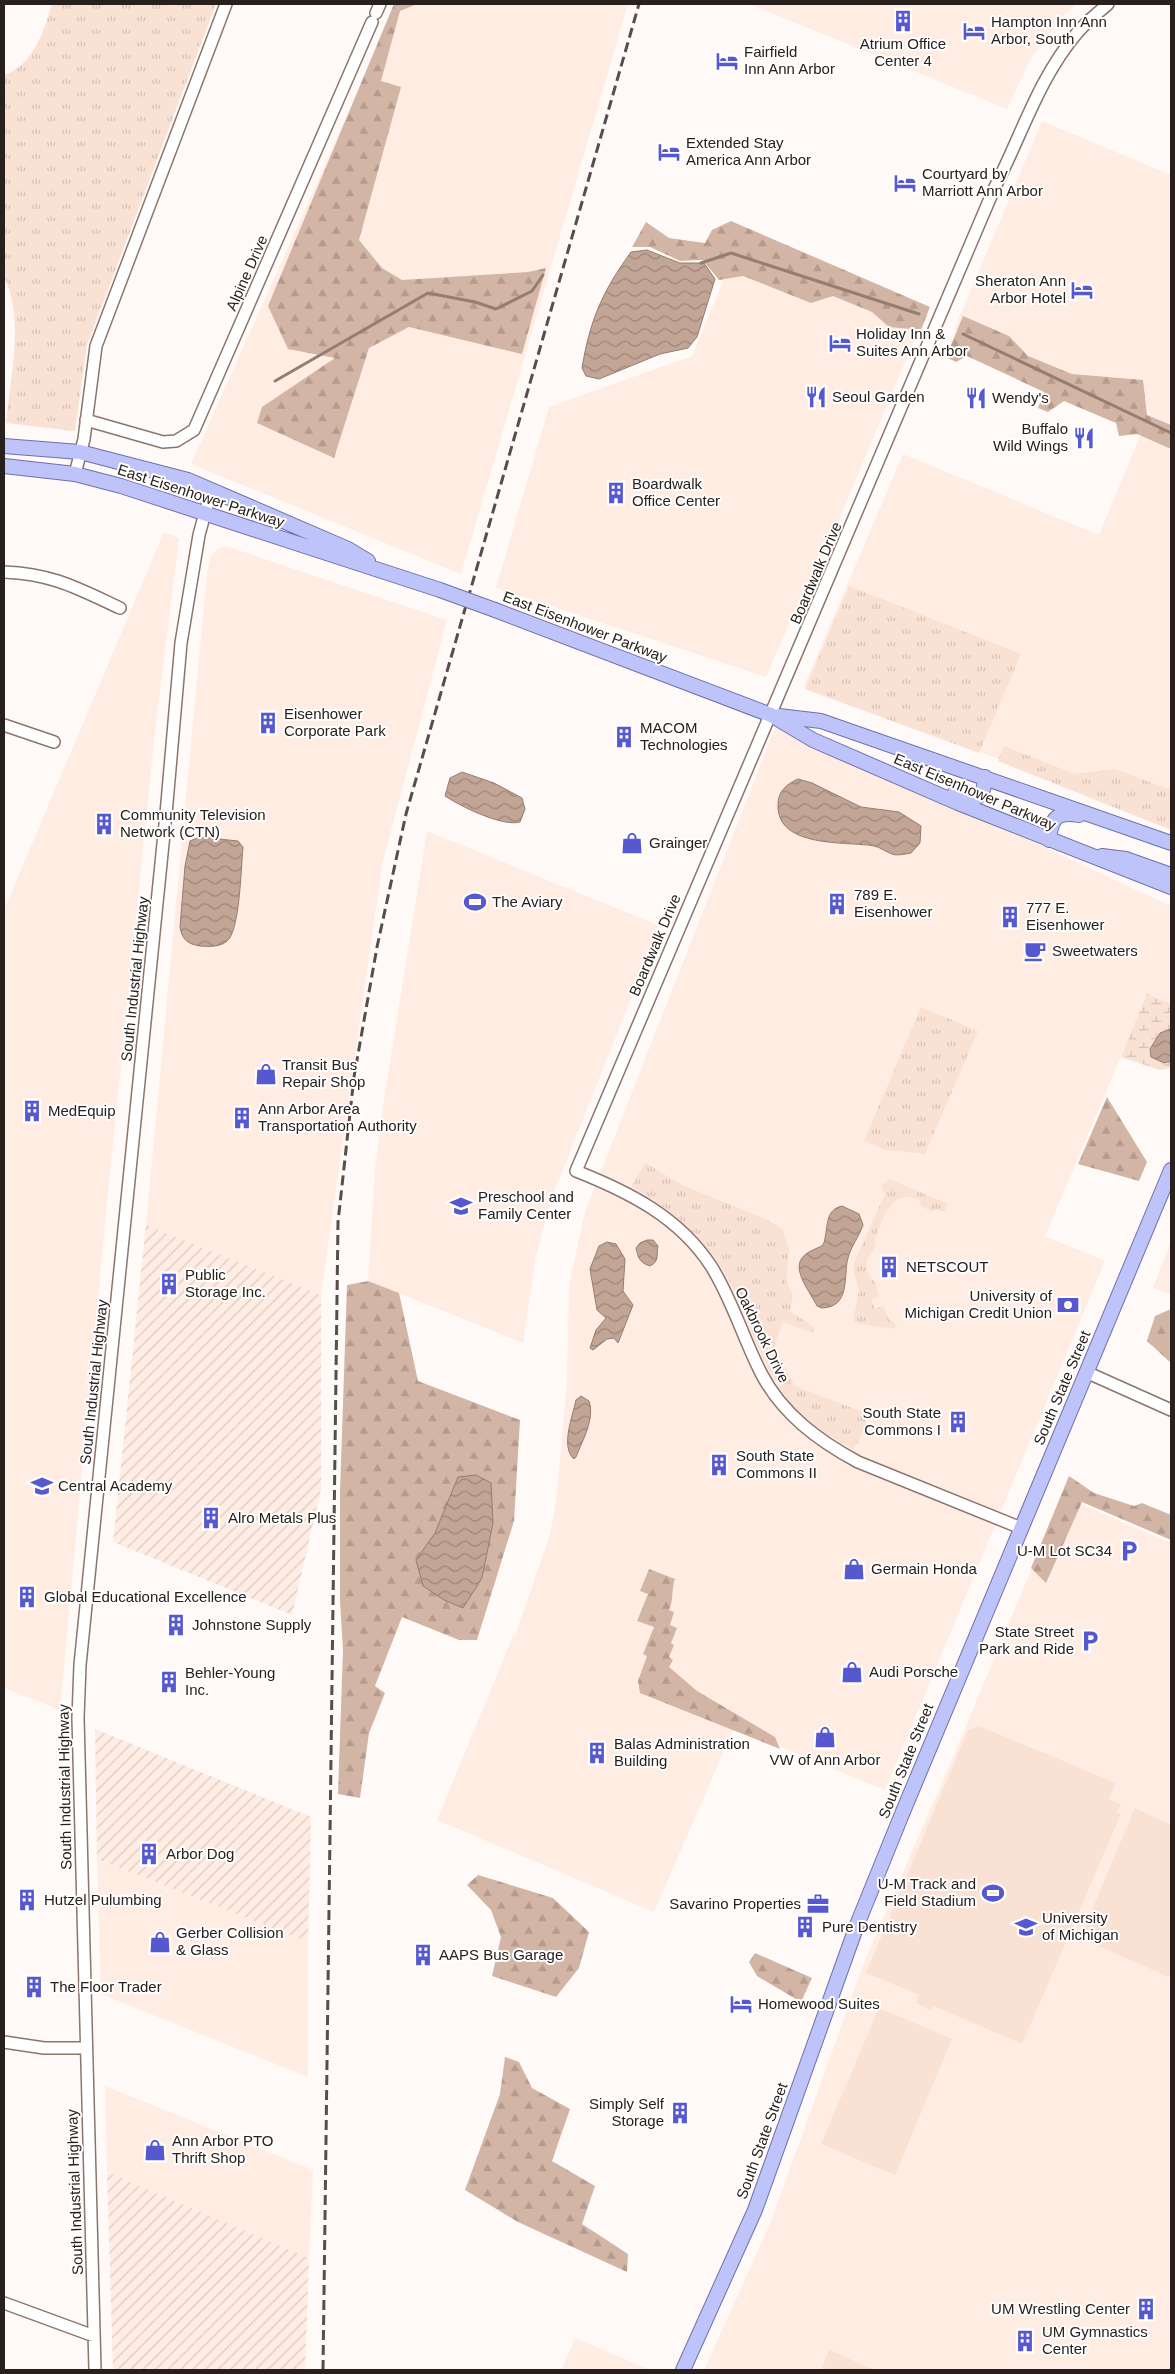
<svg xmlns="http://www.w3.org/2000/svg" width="1175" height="2374" font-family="Helvetica,sans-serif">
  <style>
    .built { fill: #ffede3 }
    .industrial { fill: url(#industrial-furrows) }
    .grass { fill: url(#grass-tufts) }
    .forest { fill: url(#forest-firs) }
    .wetland { fill: url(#wetland-marsh) }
    .garden { fill: #f9e1d4 }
    .water { fill: url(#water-waves); stroke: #947d71 }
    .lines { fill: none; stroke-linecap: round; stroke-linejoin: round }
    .stream { stroke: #947d71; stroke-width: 3 }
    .minor-casing { stroke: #8a766c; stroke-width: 14 }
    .major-casing { stroke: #6d71aa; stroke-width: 16 }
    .minor { stroke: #fff; stroke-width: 11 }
    .major { stroke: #bec4fa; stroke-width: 14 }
    .rail { stroke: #564e4b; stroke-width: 3; stroke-dasharray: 10 5; stroke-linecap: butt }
    .major-bridge-casing { stroke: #6d71aa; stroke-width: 16; stroke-linecap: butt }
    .major-bridge { stroke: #bec4fa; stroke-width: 14 }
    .labels { text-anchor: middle; stroke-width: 4; stroke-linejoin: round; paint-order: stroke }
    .poi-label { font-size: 15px; fill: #28201c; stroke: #fff; text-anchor: start }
    .street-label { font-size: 15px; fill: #28201c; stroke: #fff }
  </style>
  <defs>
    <pattern id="industrial-furrows" width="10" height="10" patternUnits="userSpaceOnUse" patternTransform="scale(1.25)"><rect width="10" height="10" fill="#ffede3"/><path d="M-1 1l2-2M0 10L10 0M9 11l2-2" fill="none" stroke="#dbcbc2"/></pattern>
    <pattern id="grass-tufts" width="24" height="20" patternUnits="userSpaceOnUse" patternTransform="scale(1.25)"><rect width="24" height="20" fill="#f9e1d4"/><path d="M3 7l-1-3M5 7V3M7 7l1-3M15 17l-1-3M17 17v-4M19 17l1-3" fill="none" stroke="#d5c1b5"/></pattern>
    <pattern id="forest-firs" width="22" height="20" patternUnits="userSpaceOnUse" patternTransform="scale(1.25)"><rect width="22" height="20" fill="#d2b5a5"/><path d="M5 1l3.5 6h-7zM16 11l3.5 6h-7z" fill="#b49b8d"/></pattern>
    <pattern id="wetland-marsh" width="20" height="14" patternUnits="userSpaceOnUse" patternTransform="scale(1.25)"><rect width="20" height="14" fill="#f9e1d4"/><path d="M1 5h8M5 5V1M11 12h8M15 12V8" fill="none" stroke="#d5c1b5"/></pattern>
    <pattern id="water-waves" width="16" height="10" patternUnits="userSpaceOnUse" patternTransform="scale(1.25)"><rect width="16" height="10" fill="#c2a595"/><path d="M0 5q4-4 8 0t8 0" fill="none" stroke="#9e8679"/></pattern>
  </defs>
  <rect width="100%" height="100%" fill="#fffaf8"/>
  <!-- built -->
  <path class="built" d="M397,4H628L461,574L191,464Z
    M749,4H1076L1061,18L1030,60L1007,109Z
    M1042,121L1171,175V829L1009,763L804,686L903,454L1099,535L1150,412L954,330Z
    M733,257L923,319L819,567L794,613L766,677L496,588L549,407L692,356Z
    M164,532L179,538L155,731L106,1212L60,1710L4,1688V910Z
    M226,546L447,620L382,865L321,1295L146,1225L207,573L211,556L217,549Z
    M777,723L1171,906V1004L1147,995L1045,1236L1105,1261L885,1790L734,1728L654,1912L437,1820L513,1636L515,1637L550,1534L556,1502L567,1382L569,1285L585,1212Z
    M427,831L660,926L552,1197L536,1256L523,1343L368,1281L375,1169L382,1112Z
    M1171,1241V1295L1153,1288Z
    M1062,1496L1171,1543V2370H704L770,2224L865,1960L951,1762Z
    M97,1859L308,1942V2077L101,1994Z
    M105,2086L313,2170L309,2258L107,2172Z
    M575,2338L651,2370H561Z"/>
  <!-- industrial -->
  <path class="industrial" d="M146,1225L321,1295V1489L292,1615L113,1542Z
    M95,1729L311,1817L308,1942L97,1859Z
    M107,2172L309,2258L305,2370H113Z"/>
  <!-- grass -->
  <path class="grass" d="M52,4H216L87,345L75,431L6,423C10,377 25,320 4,277V75C34,65 44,30 52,4Z
    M849,586L1021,654L979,753L805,689Z
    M1004,746L1075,774L1115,769L1171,790V830L998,761Z
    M921,1007L978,1031L925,1154L886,1150L864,1141Z
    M645,1163L684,1186L766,1219L782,1229L789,1250L786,1282L793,1294L790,1311L815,1328L812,1333L783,1322L773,1348L795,1386L868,1414L859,1442L852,1449C830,1436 808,1424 792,1404C763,1370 751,1326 732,1286C711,1243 673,1209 631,1187Z
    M889,1179L948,1204L944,1212L935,1209L933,1212L921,1206L919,1200C890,1187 883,1221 874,1241L876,1245L867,1260V1269L870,1277L876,1284L879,1297L871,1300L875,1309L883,1306L889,1320L894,1322L897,1328C888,1329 861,1325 853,1322L859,1289L854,1274V1263L885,1194L881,1186Z"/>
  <!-- forest -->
  <path class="forest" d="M394,4H417L400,11L381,81L401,87L359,240L382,268L402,280L528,272L546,268L522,354L409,327L369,348L334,458L257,423L262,407L335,358L288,349L268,306Z
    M731,221L930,307L921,330L889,327L872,312L833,296L811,303L743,276L719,280L703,260L680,261L650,247H632L646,222L669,238L705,243L712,230Z
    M963,316L1009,336L1028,356L1072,374L1143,380L1147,415L1171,425V449L1137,434L1119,436L1116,423L1064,401L1048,412L1038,408L1044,392L967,356L956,362L946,357Z
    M1107,1097L1147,1162L1139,1181L1078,1164Z
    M368,1281L399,1293L418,1381L520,1420L514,1521L477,1640H459L402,1617L375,1686L385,1693L369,1733L360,1798L338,1794L343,1650L340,1601V1492L347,1285Z
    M1171,1309V1363L1147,1341L1155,1316Z
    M1069,1476L1094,1493L1134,1506L1142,1503L1171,1515V1540L1082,1502L1046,1583L1031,1568Z
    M649,1569L675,1579C671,1590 674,1600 669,1610L674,1612L670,1625L677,1628L671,1643L674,1645L669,1657L673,1660L669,1667L697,1691L775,1737L780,1749L640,1693L638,1681L647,1656L643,1654L654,1627L637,1621L648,1594L640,1591Z
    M478,1875L553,1898L589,1932L579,1968L556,1997L492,1976L501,1937L491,1910L467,1885Z
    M755,1953L812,1978L801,2002L757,1976L749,1962Z
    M505,2057L519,2062L532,2088L570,2109L552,2161L595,2186L582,2224L628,2254L627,2272L518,2222L465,2190L500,2094Z"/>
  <!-- wetland -->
  <path class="wetland" d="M1147,994L1171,1004V1068L1160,1070L1121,1057Z"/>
  <!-- garden -->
  <path class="garden" d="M979,1726L1116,1783L1109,1799L1121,1804L1117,1812L1121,1814L1022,2044L933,2006L931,2010L916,2003L919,1995L866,1973L968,1730Z
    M1135,1808L1171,1825V1978L1080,1938Z
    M879,2008L952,2039L895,2175L821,2144Z
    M829,2350L875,2370H821Z"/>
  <!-- water -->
  <path class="water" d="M647,250L680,263H704L715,279L697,337L688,348L660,354L599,379L586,376L582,368C590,320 602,292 631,252Z
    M462,772L494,783L522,798L525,809L520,822C502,827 460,806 445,796L450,778Z
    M798,779L812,783L861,807L899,812L921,826L920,843L911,853C905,854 897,856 892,854C886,852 880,847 874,846C847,841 776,849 778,804C778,791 787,784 798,779Z
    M200,837L238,841L243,847C241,868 240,924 229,939C223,947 209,947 200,946C187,944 182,939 180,927L185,866L190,841Z
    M1171,1029V1061L1164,1063L1151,1057L1150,1049L1160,1033Z
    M842,1206L859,1214L863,1225C859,1237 851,1246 848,1258C843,1276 851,1307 822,1308L817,1306C811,1293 792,1271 802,1258C807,1251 817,1249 823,1245C829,1231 823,1210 842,1206Z
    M647,1240H653L658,1246C656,1255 660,1261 650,1266C640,1263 638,1258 636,1248L640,1243Z
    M607,1242L616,1244L625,1259L623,1291L633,1305L618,1343L614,1338L607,1339L593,1350L590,1348L596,1330L606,1318L597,1310L590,1269L599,1246Z
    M581,1396L589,1401C595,1419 583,1439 576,1457L574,1459C560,1447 573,1415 576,1400Z
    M476,1475L491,1483L493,1523L482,1578L463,1608L444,1600L423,1586L416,1560L435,1533L458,1477Z"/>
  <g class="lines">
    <!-- stream -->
    <path class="stream" d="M701,263L731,253L919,314
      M963,334L1171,433
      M275,381L428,293L475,302L496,309L532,291L543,275"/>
    <!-- minor casing -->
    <g class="minor-casing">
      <path id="minor" d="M376,13L380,4
        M86,420L163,442L176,441L194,430L372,22
        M75,474L84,439L96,346L226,4
        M4,572C53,574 77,588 120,608
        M4,725L54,742
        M1086,1372L1171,1410
        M1021,1528L858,1462C819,1441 782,1414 761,1373C743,1338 732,1299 711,1266C679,1217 629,1192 576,1171L994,189C1021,137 1038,79 1077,33C1086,22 1098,13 1108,4
        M4,2042L44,2048H85
        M4,2303L94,2336
        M95,2370L78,1718L80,1665L166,814L181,643L199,535L211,491"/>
    </g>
    <!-- major casing -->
    <g class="major-casing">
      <path id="major" d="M4,446L80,452L188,480L348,549L368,561
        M4,466L75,474L121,486L440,590
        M495,610L771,715L813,740L958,803L1171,887
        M779,716L821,721L1171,843
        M954,794C974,802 984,801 985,777
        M1049,840C1051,818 1057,811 1079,815
        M1102,856L1126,859L1171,875
        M683,2370L755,2210L857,1925L902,1814L1171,1170"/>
    </g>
    <!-- minor -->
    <use href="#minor" class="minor"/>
    <!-- major -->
    <use href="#major" class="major"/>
    <!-- rail -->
    <path class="rail" d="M323,2370L338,1222L354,1077L377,947L406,814L639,4"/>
    <!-- major-bridge casing -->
    <g class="major-bridge-casing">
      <path id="major-bridge" d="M440,590L495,610"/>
    </g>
    <!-- major-bridge -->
    <use href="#major-bridge" class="major-bridge"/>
  </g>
  <!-- icons -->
  <defs>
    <g id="building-bare" transform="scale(1.725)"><path d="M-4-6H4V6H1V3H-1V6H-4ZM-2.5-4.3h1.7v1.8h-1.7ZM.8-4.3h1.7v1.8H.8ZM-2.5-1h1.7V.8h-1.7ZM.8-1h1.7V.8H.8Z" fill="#5658d0" stroke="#fff" stroke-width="2.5" paint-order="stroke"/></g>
    <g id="hotel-bare" transform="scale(1.725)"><path d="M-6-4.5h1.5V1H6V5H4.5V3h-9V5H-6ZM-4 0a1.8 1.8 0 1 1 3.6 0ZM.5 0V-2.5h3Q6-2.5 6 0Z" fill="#5658d0" stroke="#fff" stroke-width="2.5" paint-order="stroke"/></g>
    <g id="restaurant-bare" transform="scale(1.725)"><path d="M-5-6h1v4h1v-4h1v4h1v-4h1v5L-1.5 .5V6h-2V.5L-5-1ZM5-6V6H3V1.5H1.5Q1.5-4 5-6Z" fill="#5658d0" stroke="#fff" stroke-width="2.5" paint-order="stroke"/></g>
    <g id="shop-bare" transform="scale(1.725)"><path d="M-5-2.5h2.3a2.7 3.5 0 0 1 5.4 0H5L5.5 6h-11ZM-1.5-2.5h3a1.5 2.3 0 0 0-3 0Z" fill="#5658d0" stroke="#fff" stroke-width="2.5" paint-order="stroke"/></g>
    <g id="stadium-bare" transform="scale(1.725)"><path d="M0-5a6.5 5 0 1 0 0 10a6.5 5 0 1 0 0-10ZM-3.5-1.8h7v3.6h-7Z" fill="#5658d0" stroke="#fff" stroke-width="2.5" paint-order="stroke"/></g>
    <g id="cafe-bare" transform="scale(1.725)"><path d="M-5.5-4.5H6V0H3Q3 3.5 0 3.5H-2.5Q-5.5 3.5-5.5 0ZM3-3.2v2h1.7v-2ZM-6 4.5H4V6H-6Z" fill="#5658d0" stroke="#fff" stroke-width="2.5" paint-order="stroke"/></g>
    <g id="school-bare" transform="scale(1.725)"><path d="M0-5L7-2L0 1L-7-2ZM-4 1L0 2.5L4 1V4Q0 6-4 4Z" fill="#5658d0" stroke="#fff" stroke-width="2.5" paint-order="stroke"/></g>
    <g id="bank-bare" transform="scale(1.725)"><path d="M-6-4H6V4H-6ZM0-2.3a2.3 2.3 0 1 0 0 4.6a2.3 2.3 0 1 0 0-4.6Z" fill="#5658d0" stroke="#fff" stroke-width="2.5" paint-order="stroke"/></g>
    <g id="parking-bare" transform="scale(1.725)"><path d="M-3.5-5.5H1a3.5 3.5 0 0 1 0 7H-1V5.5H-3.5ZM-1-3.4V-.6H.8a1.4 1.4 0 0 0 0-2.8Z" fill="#5658d0" stroke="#fff" stroke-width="2.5" paint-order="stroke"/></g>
    <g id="office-bare" transform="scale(1.725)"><path d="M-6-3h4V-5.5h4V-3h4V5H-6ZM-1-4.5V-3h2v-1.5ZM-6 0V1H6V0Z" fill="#5658d0" stroke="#fff" stroke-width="2.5" paint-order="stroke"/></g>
    <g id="university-bare" transform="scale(1.725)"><path d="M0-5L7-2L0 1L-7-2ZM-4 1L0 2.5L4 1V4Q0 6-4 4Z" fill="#5658d0" stroke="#fff" stroke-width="2.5" paint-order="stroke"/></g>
  </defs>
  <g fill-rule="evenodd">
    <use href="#building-bare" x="903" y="21"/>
    <use href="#hotel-bare" x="974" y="31"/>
    <use href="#hotel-bare" x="727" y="61"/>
    <use href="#hotel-bare" x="669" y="152"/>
    <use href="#hotel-bare" x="905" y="183"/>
    <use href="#hotel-bare" x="1082" y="290"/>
    <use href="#hotel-bare" x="840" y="343"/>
    <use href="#restaurant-bare" x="816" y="397"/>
    <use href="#restaurant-bare" x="976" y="398"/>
    <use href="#restaurant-bare" x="1084" y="438"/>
    <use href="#building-bare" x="616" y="493"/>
    <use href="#building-bare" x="268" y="723"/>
    <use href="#building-bare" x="624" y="737"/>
    <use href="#building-bare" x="104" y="824"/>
    <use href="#shop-bare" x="632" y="843"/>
    <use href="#stadium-bare" x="475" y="902"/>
    <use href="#building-bare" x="837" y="904"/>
    <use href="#building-bare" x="1010" y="917"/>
    <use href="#cafe-bare" x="1035" y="951"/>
    <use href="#shop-bare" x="266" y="1074"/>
    <use href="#building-bare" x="32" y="1111"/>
    <use href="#building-bare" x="242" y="1118"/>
    <use href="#school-bare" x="461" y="1206"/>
    <use href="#building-bare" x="889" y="1267"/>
    <use href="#building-bare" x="169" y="1284"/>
    <use href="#bank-bare" x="1068" y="1305"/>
    <use href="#building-bare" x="958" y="1422"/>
    <use href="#building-bare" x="719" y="1465"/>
    <use href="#school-bare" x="42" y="1486"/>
    <use href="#building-bare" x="211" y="1518"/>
    <use href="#parking-bare" x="1129" y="1551"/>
    <use href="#shop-bare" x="854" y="1569"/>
    <use href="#building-bare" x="27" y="1597"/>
    <use href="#building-bare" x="176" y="1625"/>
    <use href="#parking-bare" x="1090" y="1641"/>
    <use href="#shop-bare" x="852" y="1672"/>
    <use href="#building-bare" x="169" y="1682"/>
    <use href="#shop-bare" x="825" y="1737"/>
    <use href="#building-bare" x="597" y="1753"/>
    <use href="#building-bare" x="149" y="1854"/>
    <use href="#stadium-bare" x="993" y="1893"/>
    <use href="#building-bare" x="27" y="1900"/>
    <use href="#office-bare" x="818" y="1904"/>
    <use href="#building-bare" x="805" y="1927"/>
    <use href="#university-bare" x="1026" y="1927"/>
    <use href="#shop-bare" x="160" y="1942"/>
    <use href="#building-bare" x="423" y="1955"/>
    <use href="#building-bare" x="34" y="1987"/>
    <use href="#hotel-bare" x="741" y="2004"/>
    <use href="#building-bare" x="680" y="2113"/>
    <use href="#shop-bare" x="155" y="2150"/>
    <use href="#building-bare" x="1146" y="2309"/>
    <use href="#building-bare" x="1025" y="2341"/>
  </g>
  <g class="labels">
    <!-- poi labels -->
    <g class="poi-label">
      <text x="991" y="27">Hampton Inn Ann<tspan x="991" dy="17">Arbor, South</tspan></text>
      <text x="903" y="49" text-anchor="middle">Atrium Office<tspan x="903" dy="17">Center 4</tspan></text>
      <text x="744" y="57">Fairfield<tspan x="744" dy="17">Inn Ann Arbor</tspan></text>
      <text x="686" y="148">Extended Stay<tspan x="686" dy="17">America Ann Arbor</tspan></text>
      <text x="922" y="179">Courtyard by<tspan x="922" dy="17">Marriott Ann Arbor</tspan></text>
      <text x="1066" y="286" text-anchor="end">Sheraton Ann<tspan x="1066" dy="17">Arbor Hotel</tspan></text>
      <text x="856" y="339">Holiday Inn &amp;<tspan x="856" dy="17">Suites Ann Arbor</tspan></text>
      <text x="832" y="402">Seoul Garden</text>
      <text x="992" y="403">Wendy's</text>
      <text x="1068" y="434" text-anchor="end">Buffalo<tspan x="1068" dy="17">Wild Wings</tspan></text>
      <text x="632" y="489">Boardwalk<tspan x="632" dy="17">Office Center</tspan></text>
      <text x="284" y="719">Eisenhower<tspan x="284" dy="17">Corporate Park</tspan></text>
      <text x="640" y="733">MACOM<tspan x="640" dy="17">Technologies</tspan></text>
      <text x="120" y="820">Community Television<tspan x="120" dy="17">Network (CTN)</tspan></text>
      <text x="649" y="848">Grainger</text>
      <text x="854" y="900">789 E.<tspan x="854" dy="17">Eisenhower</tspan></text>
      <text x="492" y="907">The Aviary</text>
      <text x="1026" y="913">777 E.<tspan x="1026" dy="17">Eisenhower</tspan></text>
      <text x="1052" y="956">Sweetwaters</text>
      <text x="282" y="1070">Transit Bus<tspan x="282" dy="17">Repair Shop</tspan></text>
      <text x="258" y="1114">Ann Arbor Area<tspan x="258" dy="17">Transportation Authority</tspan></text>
      <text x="48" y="1116">MedEquip</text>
      <text x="478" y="1202">Preschool and<tspan x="478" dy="17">Family Center</tspan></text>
      <text x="906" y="1272">NETSCOUT</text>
      <text x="185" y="1280">Public<tspan x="185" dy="17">Storage Inc.</tspan></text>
      <text x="1052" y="1301" text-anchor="end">University of<tspan x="1052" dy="17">Michigan Credit Union</tspan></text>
      <text x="941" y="1418" text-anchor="end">South State<tspan x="941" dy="17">Commons I</tspan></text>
      <text x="736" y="1461">South State<tspan x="736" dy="17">Commons II</tspan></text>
      <text x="58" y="1491">Central Academy</text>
      <text x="228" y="1523">Alro Metals Plus</text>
      <text x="1112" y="1556" text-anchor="end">U-M Lot SC34</text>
      <text x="871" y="1574">Germain Honda</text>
      <text x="44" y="1602">Global Educational Excellence</text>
      <text x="192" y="1630">Johnstone Supply</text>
      <text x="1074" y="1637" text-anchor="end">State Street<tspan x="1074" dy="17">Park and Ride</tspan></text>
      <text x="869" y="1677">Audi Porsche</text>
      <text x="185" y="1678">Behler-Young<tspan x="185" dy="17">Inc.</tspan></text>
      <text x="614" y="1749">Balas Administration<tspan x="614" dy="17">Building</tspan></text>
      <text x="825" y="1765" text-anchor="middle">VW of Ann Arbor</text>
      <text x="166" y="1859">Arbor Dog</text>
      <text x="976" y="1889" text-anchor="end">U-M Track and<tspan x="976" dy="17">Field Stadium</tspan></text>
      <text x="44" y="1905">Hutzel Pulumbing</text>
      <text x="801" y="1909" text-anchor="end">Savarino Properties</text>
      <text x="1042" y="1923">University<tspan x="1042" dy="17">of Michigan</tspan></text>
      <text x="822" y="1932">Pure Dentistry</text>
      <text x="176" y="1938">Gerber Collision<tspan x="176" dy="17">&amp; Glass</tspan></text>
      <text x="439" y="1960">AAPS Bus Garage</text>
      <text x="50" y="1992">The Floor Trader</text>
      <text x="758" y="2009">Homewood Suites</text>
      <text x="664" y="2109" text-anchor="end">Simply Self<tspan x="664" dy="17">Storage</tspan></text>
      <text x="172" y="2146">Ann Arbor PTO<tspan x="172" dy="17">Thrift Shop</tspan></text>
      <text x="1130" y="2314" text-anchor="end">UM Wrestling Center</text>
      <text x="1042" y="2337">UM Gymnastics<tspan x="1042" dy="17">Center</tspan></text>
    </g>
    <!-- street labels -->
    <g class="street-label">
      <text transform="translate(247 273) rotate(-66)" y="5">Alpine Drive</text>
      <text transform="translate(201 496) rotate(18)" y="5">East Eisenhower Parkway</text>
      <text transform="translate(816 573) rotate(-67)" y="5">Boardwalk Drive</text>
      <text transform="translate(585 627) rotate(21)" y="5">East Eisenhower Parkway</text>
      <text transform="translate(975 792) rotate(23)" y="5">East Eisenhower Parkway</text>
      <text transform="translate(655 945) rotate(-67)" y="5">Boardwalk Drive</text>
      <text transform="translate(135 979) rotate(-84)" y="5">South Industrial Highway</text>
      <text transform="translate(762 1335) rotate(64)" y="5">Oakbrook Drive</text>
      <text transform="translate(94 1382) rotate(-84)" y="5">South Industrial Highway</text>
      <text transform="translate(1062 1388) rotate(-67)" y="5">South State Street</text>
      <text transform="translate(906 1761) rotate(-68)" y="5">South State Street</text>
      <text transform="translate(65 1787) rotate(-91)" y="5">South Industrial Highway</text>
      <text transform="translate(762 2141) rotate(-70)" y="5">South State Street</text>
      <text transform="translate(75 2192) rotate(-92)" y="5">South Industrial Highway</text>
    </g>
  </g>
  <!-- border -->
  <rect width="1175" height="2374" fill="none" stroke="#28201c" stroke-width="10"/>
</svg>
